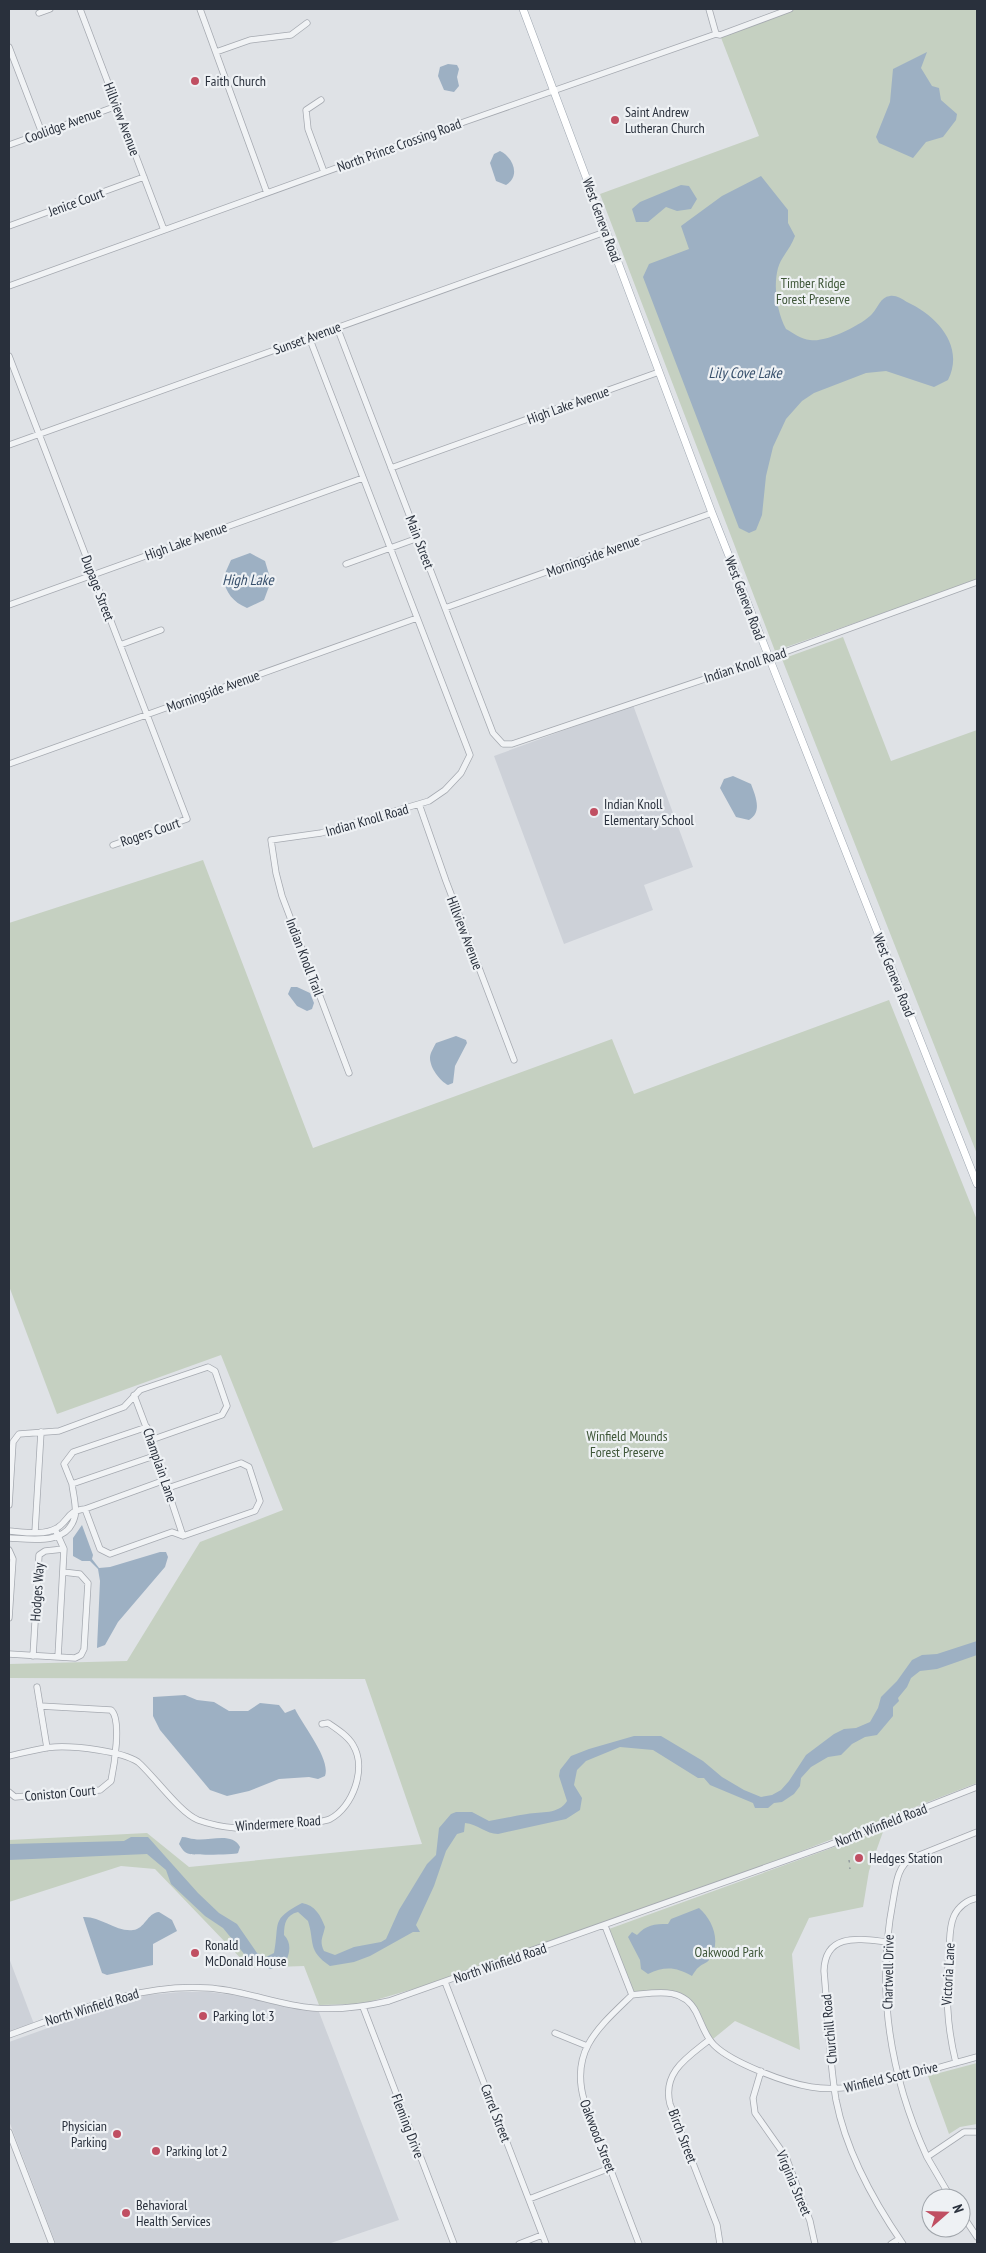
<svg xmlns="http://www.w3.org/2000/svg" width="986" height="2253" font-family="'PT Sans Narrow',sans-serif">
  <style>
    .built { fill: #cdd1d8 }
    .green { fill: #c5d0c1 }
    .water { fill: #9db0c3 }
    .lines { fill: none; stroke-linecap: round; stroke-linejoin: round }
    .minor-casing { stroke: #a5a9b0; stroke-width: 7 }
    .major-casing { stroke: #9fa7b1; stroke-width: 8 }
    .minor { stroke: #f1f3f5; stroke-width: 5.5 }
    .major { stroke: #fff; stroke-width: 7 }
    .rail { stroke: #7a828e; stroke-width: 1; stroke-dasharray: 2.5 5; stroke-linecap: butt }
    .poi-dot { fill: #c04f62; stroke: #eef1f4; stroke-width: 2 }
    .labels { text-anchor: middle; stroke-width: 4.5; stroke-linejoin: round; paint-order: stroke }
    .poi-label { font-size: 14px; fill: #29303c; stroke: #eef1f4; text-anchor: start }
    .street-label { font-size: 14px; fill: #29303c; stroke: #eef1f4 }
    .park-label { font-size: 14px; fill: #3e5638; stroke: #eef1f4 }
    .water-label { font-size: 15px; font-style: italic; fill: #38506c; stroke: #eef1f4 }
  </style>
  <rect width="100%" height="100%" fill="#dfe2e6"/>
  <!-- built -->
  <path class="built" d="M633,705L693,867L644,885L653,910L564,944L494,756Z
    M9,1958L34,2024L9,2033Z
    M181,1992H209L240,1996L319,2012L399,2220L328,2244H56L9,2121V2042L112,2005L147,1995Z"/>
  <!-- green -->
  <path class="green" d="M792,9H977V580L775,651L600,194L759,136L720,35Z
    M843,637L891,761L977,730V1154L782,659Z
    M203,860L313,1148L612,1039L634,1094L889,1000L977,1220V1783L786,1857L444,1980L362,2004L319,2005L304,1966L250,1968L155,1869L121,1866L9,1902V1840L147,1833L189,1867L422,1844L365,1679L9,1678V1664L127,1661L200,1542L283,1510L221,1355L57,1414L9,1286V923Z
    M884,1829L869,1871L863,1907L809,1918L792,1954L800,2050L735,2021L713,2039L685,1996L633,1993L609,1929Z
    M977,2063V2124L960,2127L949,2134L928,2076Z"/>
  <!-- water -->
  <path class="water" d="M927,52L921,68L932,86L939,88L941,100L957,114L956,120L943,137L926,142L913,158L879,143L876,137L890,102L893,69Z
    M448,64L457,65L459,69L457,77L459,86L454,92L444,90L438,76L440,67Z
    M500,151C513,157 521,176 506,185L496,181L490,163L494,154Z
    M761,176L788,210V223L795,236C791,248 781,257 778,268C773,287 777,312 786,329C793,333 801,339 810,340C825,343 862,325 872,314C878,308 880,297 890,296C896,295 902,299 907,302C937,316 965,346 948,380L934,387L886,371L866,373L814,393L802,401L786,419L773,447L766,476L762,515L756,530L749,533L739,528L643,277L649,264L689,249L681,226L722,196Z
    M681,185L689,186L697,199L691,209L677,211L666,207L648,222H636L632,209L640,202Z
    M250,553L265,561L271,581L264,600L247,608C233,602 226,593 223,578L231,560Z
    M733,776L751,784C755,795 763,812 749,820L736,817L720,788L724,779Z
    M291,987H297L310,993L314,1003L312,1009L307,1011L297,1006L288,994Z
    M456,1036L466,1040L467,1043L455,1066L453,1083L448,1085C440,1081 430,1068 430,1058C430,1053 434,1047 436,1043Z
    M82,1525L93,1555L92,1559L99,1568L110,1567L160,1552H166L168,1557L165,1567L118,1622L105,1645L97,1648L100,1581L98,1569L90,1561H82L73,1556V1538Z
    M977,1641V1655L937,1669L920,1671L911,1678L907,1687L898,1698L899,1701L893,1707V1716L877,1735L865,1737L852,1744L841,1755L828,1757L811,1767L801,1778L800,1786L794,1794L782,1802L774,1803L768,1808H755L753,1803L710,1785L704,1778H698L653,1750L620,1747L586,1761L577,1770L574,1785L582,1798L580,1810L566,1819L498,1834C486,1834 478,1824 465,1823L464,1832L457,1834L446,1851L434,1886L416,1925L420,1932H413L370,1956L354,1962L330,1966C307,1950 315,1943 308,1921L298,1912C286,1915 284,1923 284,1935C292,1943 290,1954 285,1963L271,1969L256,1964L245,1955L223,1928L205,1916L171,1884L166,1870L147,1854L9,1860V1844L124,1841L131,1837H148L198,1893L219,1913L237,1924L257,1953L266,1957L274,1953C280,1922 270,1920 302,1903C315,1905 321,1916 325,1927C323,1937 319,1941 324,1951L335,1955L354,1947L381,1942L386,1939L399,1910L427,1864L436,1855L439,1828L451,1814L456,1812H472L489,1821C501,1819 514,1816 527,1814C542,1811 558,1815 567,1801L559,1776L560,1770L571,1756L589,1749L634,1736H661L703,1761L722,1777L744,1790L761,1797L772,1795L781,1790L789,1781L806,1755L834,1734L844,1729L856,1728L870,1722L878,1708L881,1697L897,1681L912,1660L922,1655L937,1654Z
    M185,1695L197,1700L214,1702L229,1711H248L260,1703L279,1705L285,1713L295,1709C303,1726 331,1759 325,1776L318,1779L309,1777L279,1779L249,1791L227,1796L210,1790L160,1730L153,1716V1697Z
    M182,1837C187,1837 190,1839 194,1839C208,1842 232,1831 240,1847L238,1853C235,1855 194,1855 190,1854C184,1853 182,1849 179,1844Z
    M699,1908C713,1920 722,1943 709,1960C707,1963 702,1964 699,1967C696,1969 694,1973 692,1976C676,1967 665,1966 648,1974L641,1969L640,1960L628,1937L632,1932L637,1935C646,1925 654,1924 668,1924L671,1919Z
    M159,1912L172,1920L177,1931L153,1944V1965L107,1975L102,1973L83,1917C100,1916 116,1932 133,1930C145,1929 147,1913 159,1912Z"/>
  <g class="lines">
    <!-- minor casing -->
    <g class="minor-casing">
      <path id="minor" d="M80,9L164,230
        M200,9L267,193
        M709,9L716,34
        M39,13L50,9
        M9,47L42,133
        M216,52L250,40L291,35L307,23
        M321,100L306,110L308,129L324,172
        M9,145L117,106
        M9,226L144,177
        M9,286L464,122L716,34L720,35L790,9
        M337,327L493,733L503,744H512L782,653L977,582
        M309,337L470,755L461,773L445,790L429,801L321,833L271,840L276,873L282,896L349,1073
        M9,356L187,819L113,845
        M9,445L605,232
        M391,468L659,372
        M346,564L418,538
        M9,605L363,478
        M445,608L712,513
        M120,645L161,630
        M9,764L417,618
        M419,804L446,881L514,1060
        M134,1395L151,1440L183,1536
        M147,1427L73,1452L64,1464L72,1484L157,1455
        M9,1505L13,1442L19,1434L59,1431L124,1407L140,1390L208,1367L215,1371L227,1406L222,1415L151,1440
        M85,1509L100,1549L110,1554L172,1532L183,1536L255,1511L260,1501L249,1467L241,1463L168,1488
        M55,1529L64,1549L58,1657
        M9,1531C23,1532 43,1536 57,1528C70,1520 66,1511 85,1509L165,1480
        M35,1532L41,1432
        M9,1538C31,1539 68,1546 75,1516C77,1508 73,1493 72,1484
        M9,1550L13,1559L9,1618
        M9,1654L75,1658L81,1655L84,1649L88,1583L80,1574L63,1572
        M33,1656L39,1555L45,1551L64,1549
        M37,1687L47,1748
        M9,1756C24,1753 39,1748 55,1747C76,1746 121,1751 138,1762C155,1777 180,1813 198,1820C209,1824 224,1827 236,1828C248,1829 320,1824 330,1819C353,1807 367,1768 353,1745C348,1736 337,1729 328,1723L322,1724
        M9,1792L15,1797L100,1790L111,1781C114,1767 122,1719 111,1710L40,1706
        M605,1926L632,1995
        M887,1942C860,1939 825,1932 824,1971C828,2014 829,2058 836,2100C846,2151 874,2202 903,2244
        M445,1982L546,2244
        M632,1995C655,1993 683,1986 696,2012C702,2024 705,2036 714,2045C732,2063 786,2083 811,2087C858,2095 930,2069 977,2057
        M632,1995C599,2027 570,2050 584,2100L639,2244
        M363,2007L454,2244
        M555,2033L587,2046
        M9,2035C73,2012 138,1983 208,1988C244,1990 277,2005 313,2008C339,2010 363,2007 389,2001L829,1845L977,1787
        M709,2040C688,2057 662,2072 670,2104L717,2225L720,2244
        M956,2063C946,2023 946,1992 949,1951C950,1940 949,1927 954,1916C958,1907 967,1900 977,1898
        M761,2071L753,2098L755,2113L786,2157L810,2221L815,2244
        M9,2132L52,2244
        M927,2157C890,2076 876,1990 893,1901C896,1885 897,1866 912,1858L977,1832
        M951,2198L927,2157L964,2132H977
        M529,2199L610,2168
        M961,2213L977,2237
        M519,2244L542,2235
        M891,2244L899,2239"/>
    </g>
    <!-- major casing -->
    <g class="major-casing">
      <path id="major" d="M523,9L712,513L977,1184"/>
    </g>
    <!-- minor -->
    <use href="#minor" class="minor"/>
    <!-- major -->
    <use href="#major" class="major"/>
    <!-- rail -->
    <path class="rail" d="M849,1860L850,1869"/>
  </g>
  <!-- markers -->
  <g class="poi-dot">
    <circle cx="195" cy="81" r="5"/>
    <circle cx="615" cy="120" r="5"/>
    <circle cx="594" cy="812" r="5"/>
    <circle cx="859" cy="1858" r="5"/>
    <circle cx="195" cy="1953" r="5"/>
    <circle cx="203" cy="2016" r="5"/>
    <circle cx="117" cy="2134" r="5"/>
    <circle cx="156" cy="2151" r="5"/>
    <circle cx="126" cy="2213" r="5"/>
  </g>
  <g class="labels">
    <!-- poi labels -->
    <g class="poi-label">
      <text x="205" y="86">Faith Church</text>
      <text x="625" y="117">Saint Andrew<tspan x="625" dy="16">Lutheran Church</tspan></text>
      <text x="604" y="809">Indian Knoll<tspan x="604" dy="16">Elementary School</tspan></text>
      <text x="869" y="1863">Hedges Station</text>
      <text x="205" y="1950">Ronald<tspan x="205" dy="16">McDonald House</tspan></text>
      <text x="213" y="2021">Parking lot 3</text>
      <text x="107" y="2131" text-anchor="end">Physician<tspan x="107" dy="16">Parking</tspan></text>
      <text x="166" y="2156">Parking lot 2</text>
      <text x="136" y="2210">Behavioral<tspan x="136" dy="16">Health Services</tspan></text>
    </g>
    <!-- street labels -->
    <g class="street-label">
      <text transform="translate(122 119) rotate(69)" y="5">Hillview Avenue</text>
      <text transform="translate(63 125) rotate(-20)" y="5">Coolidge Avenue</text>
      <text transform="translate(399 145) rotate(-20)" y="5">North Prince Crossing Road</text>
      <text transform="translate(76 202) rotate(-20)" y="5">Jenice Court</text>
      <text transform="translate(602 220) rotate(70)" y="5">West Geneva Road</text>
      <text transform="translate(307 338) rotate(-20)" y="5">Sunset Avenue</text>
      <text transform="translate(568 405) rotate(-20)" y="5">High Lake Avenue</text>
      <text transform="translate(186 541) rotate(-20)" y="5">High Lake Avenue</text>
      <text transform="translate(420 542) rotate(69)" y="5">Main Street</text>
      <text transform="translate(593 556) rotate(-20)" y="5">Morningside Avenue</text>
      <text transform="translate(98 588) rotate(69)" y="5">Dupage Street</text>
      <text transform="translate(745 598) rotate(69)" y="5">West Geneva Road</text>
      <text transform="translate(745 665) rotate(-18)" y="5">Indian Knoll Road</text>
      <text transform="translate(213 691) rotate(-20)" y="5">Morningside Avenue</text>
      <text transform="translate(367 820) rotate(-16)" y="5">Indian Knoll Road</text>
      <text transform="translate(150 832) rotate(-19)" y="5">Rogers Court</text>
      <text transform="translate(465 933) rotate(69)" y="5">Hillview Avenue</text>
      <text transform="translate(305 957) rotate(69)" y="5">Indian Knoll Trail</text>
      <text transform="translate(894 975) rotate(68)" y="5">West Geneva Road</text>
      <text transform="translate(160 1465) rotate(71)" y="5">Champlain Lane</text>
      <text transform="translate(37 1592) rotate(-86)" y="5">Hodges Way</text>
      <text transform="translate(60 1793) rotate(-5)" y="5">Coniston Court</text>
      <text transform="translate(278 1823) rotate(-4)" y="5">Windermere Road</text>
      <text transform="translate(881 1825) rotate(-21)" y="5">North Winfield Road</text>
      <text transform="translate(500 1963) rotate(-19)" y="5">North Winfield Road</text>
      <text transform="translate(888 1972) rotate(-89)" y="5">Chartwell Drive</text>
      <text transform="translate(948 1974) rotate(-87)" y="5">Victoria Lane</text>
      <text transform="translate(92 2007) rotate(-17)" y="5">North Winfield Road</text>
      <text transform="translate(829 2029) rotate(-95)" y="5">Churchill Road</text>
      <text transform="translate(891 2077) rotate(-13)" y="5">Winfield Scott Drive</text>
      <text transform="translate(496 2113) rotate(69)" y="5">Carrel Street</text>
      <text transform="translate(408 2126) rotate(69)" y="5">Fleming Drive</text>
      <text transform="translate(598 2136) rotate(69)" y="5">Oakwood Street</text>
      <text transform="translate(683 2136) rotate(69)" y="5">Birch Street</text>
      <text transform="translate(794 2183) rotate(67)" y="5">Virginia Street</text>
    </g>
    <!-- park labels -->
    <g class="park-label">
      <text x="813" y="288">Timber Ridge<tspan x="813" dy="16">Forest Preserve</tspan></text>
      <text x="627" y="1441">Winfield Mounds<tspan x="627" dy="16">Forest Preserve</tspan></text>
      <text x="729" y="1957">Oakwood Park</text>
    </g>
    <!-- water labels -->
    <g class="water-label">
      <text x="745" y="378">Lily Cove Lake</text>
      <text x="248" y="585">High Lake</text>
    </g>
  </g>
  <!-- border -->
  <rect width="986" height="2253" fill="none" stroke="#29303c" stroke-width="20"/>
  <!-- north arrow -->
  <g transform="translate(946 2213) rotate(70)"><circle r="24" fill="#eef1f4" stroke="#9fa4aa"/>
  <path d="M0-4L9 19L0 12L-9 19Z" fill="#c04f62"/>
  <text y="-8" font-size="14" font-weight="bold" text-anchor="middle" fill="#29303c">N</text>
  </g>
</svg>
